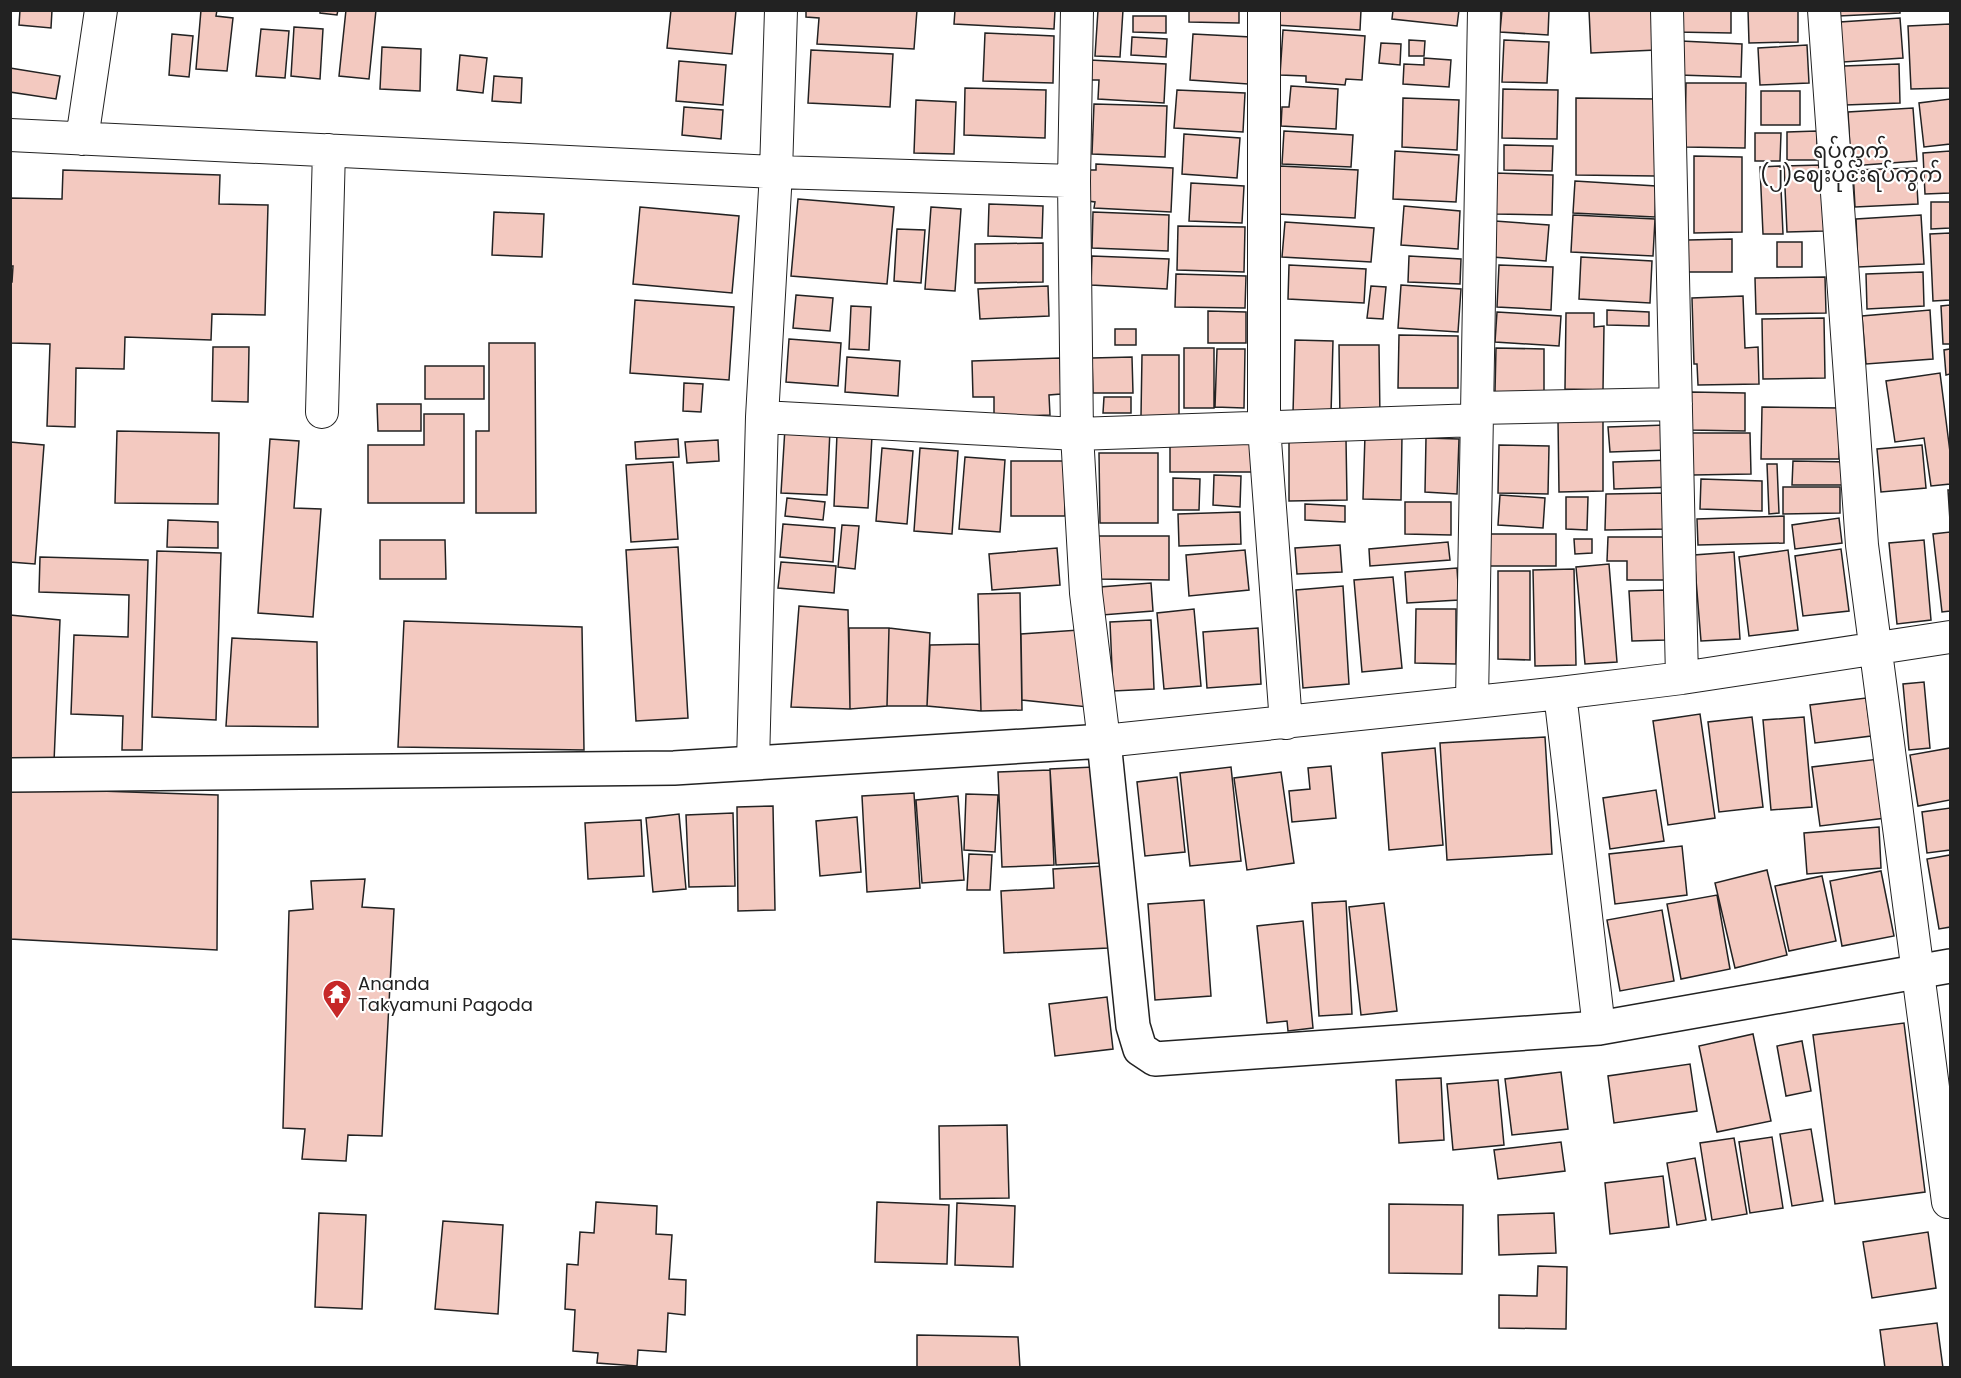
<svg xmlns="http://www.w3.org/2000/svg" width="1961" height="1378" font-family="Poppins,'Noto Sans Myanmar',sans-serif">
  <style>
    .building { fill: #f3c9c0; stroke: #222; stroke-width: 1.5 }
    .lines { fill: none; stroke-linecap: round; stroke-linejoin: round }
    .minor-casing { stroke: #222; stroke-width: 34 }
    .secondary-casing { stroke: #222; stroke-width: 36 }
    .minor { stroke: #fff; stroke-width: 32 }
    .secondary { stroke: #fff; stroke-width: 33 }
    .labels { text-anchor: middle; stroke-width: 4.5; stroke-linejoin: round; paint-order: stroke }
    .poi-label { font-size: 18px; fill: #222; stroke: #fff; text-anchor: start }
    .quarter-label { font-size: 21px; fill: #222; stroke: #fff }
  </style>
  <rect width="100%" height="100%" fill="#fff"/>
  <!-- building -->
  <path class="building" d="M20,10H52L51,28L19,25Z
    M201,10H217L216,16L233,18L227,71L196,69Z
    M320,10H338L337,15L320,13Z
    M346,10H376L369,79L339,76Z
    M671,10H736L732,54L667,48Z
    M806,10H917L914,49L817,44L819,18L806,17Z
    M955,10H1055L1054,29L954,24Z
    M1098,10H1123L1120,57L1095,56Z
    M1189,10H1239V23L1189,22Z
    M1276,10H1361L1360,30L1275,25Z
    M1393,10H1459L1457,26L1392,19Z
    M1502,10H1549L1548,35L1500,32Z
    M1589,10H1654L1656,50L1591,53Z
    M1676,10H1731V33L1675,32Z
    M1748,10H1798V42L1749,43Z
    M1839,10H1900V13L1839,16Z
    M1133,16H1166V33L1133,32Z
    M1900,18L1903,58L1843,62L1840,22Z
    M1950,24V88L1911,89L1908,26Z
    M294,27L323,29L320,79L291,76Z
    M261,29L289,31L285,78L256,76Z
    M1283,30L1365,36L1362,80L1346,79L1345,85L1306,82V76L1280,75Z
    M985,33L1054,36L1053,83L983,81Z
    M172,34L193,36L189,77L169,75Z
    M1193,34L1251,37L1248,84L1190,80Z
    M1132,37L1167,39L1166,57L1131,55Z
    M1409,40L1425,41L1424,56H1409Z
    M1504,40L1549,42L1547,83L1502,82Z
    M1681,41L1742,44L1741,77L1679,75Z
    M1381,43L1401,44L1400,65L1379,63Z
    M1807,45L1809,83L1760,85L1758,48Z
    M382,47L421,49L420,91L380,89Z
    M811,50L893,54L890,107L808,103Z
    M460,55L487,58L483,93L457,90Z
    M1424,58L1451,60L1449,87L1403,84L1404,64L1424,65Z
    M1090,60L1166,64L1164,103L1098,99L1099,80H1089Z
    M679,61L726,65L723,105L676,101Z
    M1899,64L1900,103L1845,105L1844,66Z
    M10,68L60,76L56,99L10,92Z
    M494,76L522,78L521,103L492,101Z
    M1686,83H1746L1745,148L1685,147Z
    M1291,86L1338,89L1336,129L1281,126L1282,107H1289Z
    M965,88L1046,90L1045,138L964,135Z
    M1503,89L1558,90L1557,139L1502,138Z
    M1177,90L1245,93L1243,132L1174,128Z
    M1761,91H1800V125H1761Z
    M1403,98L1459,100L1457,150L1402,147Z
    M1576,98L1657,99L1655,176L1576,175Z
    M1950,99V144L1924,147L1919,103Z
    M916,100L956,102L954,154L914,153Z
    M1094,104L1167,106L1165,157L1092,154Z
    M684,107L723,110L721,139L682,135Z
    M1913,108L1917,161L1851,166L1848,112Z
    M1284,131L1353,135L1351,167L1282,164Z
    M1817,131V160H1787V132Z
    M1755,133H1781L1780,161H1755Z
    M1184,134L1240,138L1237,178L1182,174Z
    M1504,145L1553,146L1552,171L1504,170Z
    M1395,151L1459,155L1456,202L1393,199Z
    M1950,151V193L1925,194L1923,153Z
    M1694,156L1742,157V232L1694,233Z
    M1096,164L1173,168L1171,212L1094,208L1095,202L1088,201L1089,170H1096Z
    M1822,165L1824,231L1787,232L1784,166Z
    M1280,166L1358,170L1355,218L1278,214Z
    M1780,166L1783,234H1763L1760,167Z
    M1916,168L1918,204L1855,207L1853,170Z
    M63,170L220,175L219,204L268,205L265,315L212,314L211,340L125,337L124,369L76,368L75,427L47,426L50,344L11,343L10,282H12L13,266H10V198L62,199Z
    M1495,173L1553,175L1552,215L1494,214Z
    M1575,181L1656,186L1655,217L1573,213Z
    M1191,183L1244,186L1242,223L1189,221Z
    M798,199L894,207L887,284L791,276Z
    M1931,202H1950V228L1931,229Z
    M989,204L1043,206L1042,238L988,236Z
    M1404,206L1460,211L1458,249L1401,245Z
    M640,207L739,216L732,293L633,284Z
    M931,207L961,209L955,291L925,289Z
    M494,212L544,214L542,257L492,255Z
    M1093,212L1169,215L1168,251L1092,248Z
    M1573,215L1655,219L1653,256L1571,252Z
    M1921,215L1924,264L1858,267L1856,219Z
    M1495,221L1549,225L1546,261L1492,257Z
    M1285,222L1374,228L1371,262L1282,257Z
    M1178,226L1245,227L1244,272L1177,270Z
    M897,229L925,230L921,283L894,281Z
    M1950,233V300L1933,301L1930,234Z
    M1732,239V272H1688V240Z
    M1777,242H1802V267H1777Z
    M1043,243V282L975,283V244Z
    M1092,256L1169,259L1167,289L1091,285Z
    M1409,256L1461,259L1460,284L1408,282Z
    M1581,257L1652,261L1650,303L1579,299Z
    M1289,265L1366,269L1364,303L1288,299Z
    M1499,265L1553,267L1551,310L1497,307Z
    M1923,272L1924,306L1867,309L1866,274Z
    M1176,274L1246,276L1245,308L1175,307Z
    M1825,277L1826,313L1756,314L1755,278Z
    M1401,285L1461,289L1458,332L1398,328Z
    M1048,286L1049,316L980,319L978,289Z
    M1371,286L1386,287L1383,319L1367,318Z
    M796,295L833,298L830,331L793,328Z
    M1743,296L1745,348L1758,347L1759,384L1698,385L1697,364H1694L1692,298Z
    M635,300L734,307L729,380L630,373Z
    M1950,305V344H1943L1941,306Z
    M851,306L871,307L869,350L849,349Z
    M1607,310L1649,312V326L1607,325Z
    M1930,310L1933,359L1866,364L1862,316Z
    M1208,311L1246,312V343H1208Z
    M1497,312L1561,316L1559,346L1495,342Z
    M1566,313H1594V327L1604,326L1603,390L1565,389Z
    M1824,318L1825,378L1763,379L1762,319Z
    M1115,329H1136V345H1115Z
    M1399,335L1458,336V388H1398Z
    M789,339L841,343L838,386L786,382Z
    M1295,340L1333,341L1331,414L1293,413Z
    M489,343H535L536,513H476V431H489Z
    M1339,345H1379L1380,420H1340Z
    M213,347H249L248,402L212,401Z
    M1184,348H1214V408H1184Z
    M1496,348L1544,349V392H1495Z
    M1217,349H1245L1244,408L1215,407Z
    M1950,349V374L1946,375L1944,350Z
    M1142,355H1179V416H1141Z
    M847,357L900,361L898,396L845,392Z
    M1132,357L1133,393H1093L1092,358Z
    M1060,358L1061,394L1049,395L1050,415L994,417V397H973L972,361Z
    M425,366H484V399H425Z
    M1940,373L1950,452V484L1931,486L1924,438L1895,442L1886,381Z
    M684,383L703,384L701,412L683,411Z
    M1691,392L1745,393V431L1690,430Z
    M1104,397H1131V413H1103Z
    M377,404H421V431H378Z
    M1762,407L1840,408L1839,459H1761Z
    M424,414H464V503H368V445H424Z
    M1558,420H1603V491L1559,492Z
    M1666,425L1667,450L1610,452L1608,427Z
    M785,428L830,430L827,495L781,493Z
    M117,431L219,433L218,504L115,503Z
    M1692,433H1750L1751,474L1693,475Z
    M837,434L872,436L868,508L834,506Z
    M1365,435L1402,436L1401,500L1363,499Z
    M1426,438L1459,439L1457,494L1425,492Z
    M270,439L299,441L294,508L321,509L313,617L258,613Z
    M678,439L679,457L636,459L635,442Z
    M1170,439H1253V472H1170Z
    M1346,439L1347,500L1289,501V440Z
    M718,440L719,461L687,463L685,442Z
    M10,442L44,445L35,564L10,562Z
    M1499,445L1549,446L1548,494L1498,493Z
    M1922,445L1926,488L1881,492L1877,449Z
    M882,448L913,451L907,524L876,521Z
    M920,448L958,451L952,534L914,531Z
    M1099,453H1158V523H1100Z
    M965,457L1005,460L1000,532L959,529Z
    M1673,460L1674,487L1614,489L1613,462Z
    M1011,461H1064L1065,516H1011Z
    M1793,461L1850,462L1849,485H1792Z
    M673,462L678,539L631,542L626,465Z
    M1767,464H1777L1779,513L1769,514Z
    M1214,475L1241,476L1240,507L1213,505Z
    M1173,478L1200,479L1199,510H1173Z
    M1701,479L1762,481V511L1700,509Z
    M1783,487H1840V513L1783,514Z
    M1948,490H1950V521Z
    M1669,493V529L1605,530L1606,494Z
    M1500,495L1545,498L1543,528L1498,525Z
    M1566,497H1588L1587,530L1566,529Z
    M787,498L825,502L823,520L785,516Z
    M1405,502H1451V535L1405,534Z
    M1305,504L1345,506V522L1305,520Z
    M1240,512L1241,544L1179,546L1178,514Z
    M1784,516V543L1698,545L1697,519Z
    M1839,518L1842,543L1795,549L1792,525Z
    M168,520L218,522V548L167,547Z
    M783,524L835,528L833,562L780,557Z
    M842,525L859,526L855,569L838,567Z
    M1950,532V611L1942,612L1933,534Z
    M1484,534H1556V566H1484Z
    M1096,536H1169V580L1096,579Z
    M1608,537H1678V580H1627V561H1607Z
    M1574,539H1592V553L1575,554Z
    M380,540H445L446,579H380Z
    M1924,540L1931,620L1897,624L1889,543Z
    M1448,542L1450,560L1370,566L1369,549Z
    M1340,545L1342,572L1297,574L1295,548Z
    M678,547L688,718L636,721L626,550Z
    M1057,548L1060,585L992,590L989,554Z
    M1841,549L1849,611L1803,616L1795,556Z
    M1245,550L1249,590L1189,596L1186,555Z
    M1788,550L1798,630L1749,636L1739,557Z
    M157,551L221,553L216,720L152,717Z
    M1734,552L1740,639L1701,641L1694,555Z
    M40,557L148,560L142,750H122L123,716L71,714L74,635L128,637L129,595L39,592Z
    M781,562L836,566L834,593L778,588Z
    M1609,564L1617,662L1585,664L1576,567Z
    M1457,568L1459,600L1407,603L1405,572Z
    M1574,569L1576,665L1535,666L1533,570Z
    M1498,571H1530V660L1498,659Z
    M1393,577L1402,668L1362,672L1354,580Z
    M1151,583L1153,611L1102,615L1100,587Z
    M1343,586L1349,684L1303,688L1296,590Z
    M1664,590L1666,640L1632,641L1629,591Z
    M1020,593L1022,710L981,711L978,594Z
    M799,606L848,610L850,709L791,707Z
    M1194,609L1201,686L1164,689L1157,613Z
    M1416,609H1456V664L1415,663Z
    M10,615L60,620L54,762L10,758Z
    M1151,620L1154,689L1113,691L1110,622Z
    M404,621L582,627L584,750L398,747Z
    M849,628H889L887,706L850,709Z
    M889,628L930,633L927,706H887Z
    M1258,628L1261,684L1207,688L1203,632Z
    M1079,630L1088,707L1022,700L1021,634Z
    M232,638L317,642L318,727L226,726Z
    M979,644L981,711L927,706L930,645Z
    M1924,682L1930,748L1909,750L1903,684Z
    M1866,698L1871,736L1815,743L1810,705Z
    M1700,714L1715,818L1668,825L1653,721Z
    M1752,717L1763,807L1719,812L1708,722Z
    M1804,717L1812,807L1771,810L1763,720Z
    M1545,737L1552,854L1447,860L1440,743Z
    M1435,748L1443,845L1389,850L1382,753Z
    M1950,748V800L1918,806L1910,755Z
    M1879,759L1886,818L1820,826L1812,767Z
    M1331,766L1336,818L1292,822L1289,791L1310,789L1308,768Z
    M1094,767L1099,863L1056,865L1050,769Z
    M1231,767L1241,861L1190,866L1180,773Z
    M1050,770L1054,865L1002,867L998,772Z
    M1281,772L1294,863L1247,870L1234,778Z
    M1177,777L1185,852L1145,856L1137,782Z
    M10,788L218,795L217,950L10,939Z
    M1656,790L1664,841L1610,849L1603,798Z
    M914,793L920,888L867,892L862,796Z
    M966,794L998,795L995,852L964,850Z
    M958,796L964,880L922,883L916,800Z
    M773,806L775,910L738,911L737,807Z
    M1950,808V850L1927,853L1922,812Z
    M733,813L735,886L689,887L686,815Z
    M679,814L686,889L653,892L646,818Z
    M857,817L861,872L820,876L816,821Z
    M641,820L644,876L588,879L585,823Z
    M1879,827L1881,868L1807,874L1804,833Z
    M1682,846L1687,895L1615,904L1609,854Z
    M969,854L992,855L990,890H967Z
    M1950,855V927L1939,929L1927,859Z
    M1104,866L1108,948L1004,953L1001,891L1054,888L1053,869Z
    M1767,870L1787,955L1735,968L1715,883Z
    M1881,871L1894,936L1842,946L1830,881Z
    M1822,876L1836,941L1789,951L1775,886Z
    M365,879L362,907L394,909L382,1136L348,1135L346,1161L302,1159L305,1129L283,1128L289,911L313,909L311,881Z
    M1717,895L1730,969L1681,979L1667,904Z
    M1204,900L1211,996L1155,1000L1148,904Z
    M1346,901L1352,1014L1319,1016L1312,903Z
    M1384,903L1397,1011L1361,1015L1349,907Z
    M1662,910L1674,981L1620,991L1607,920Z
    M1303,921L1313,1028L1288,1031L1287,1021L1267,1023L1257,926Z
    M1107,997L1113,1049L1055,1056L1049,1004Z
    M1904,1023L1925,1192L1835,1204L1813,1035Z
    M1753,1034L1771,1121L1717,1132L1699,1046Z
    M1802,1041L1811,1091L1786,1096L1777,1046Z
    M1690,1064L1697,1111L1614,1123L1608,1076Z
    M1561,1072L1568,1129L1512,1135L1505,1079Z
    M1441,1078L1444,1140L1399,1143L1396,1080Z
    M1498,1080L1504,1145L1453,1150L1447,1084Z
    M1007,1125L1009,1198L940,1199L939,1126Z
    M1811,1129L1823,1201L1792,1206L1780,1134Z
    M1772,1137L1783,1208L1750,1213L1739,1142Z
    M1734,1138L1747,1214L1712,1220L1700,1143Z
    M1561,1142L1565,1171L1498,1179L1494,1150Z
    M1695,1158L1706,1220L1677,1225L1667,1163Z
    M1663,1176L1669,1227L1610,1234L1605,1183Z
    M596,1202L657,1206L656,1234L672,1235L669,1279L686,1280L685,1315L668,1313L666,1352L638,1350L637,1366L597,1363L598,1353L573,1351L575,1310L565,1309L567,1264L578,1265L580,1232L594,1233Z
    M877,1202L949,1205L947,1264L875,1262Z
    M957,1203L1015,1206L1013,1267L955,1265Z
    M1389,1204L1463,1205L1462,1274L1389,1273Z
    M319,1213L366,1215L362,1309L315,1307Z
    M1554,1213L1556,1253L1499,1255L1498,1215Z
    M443,1221L503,1225L498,1314L435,1309Z
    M1928,1232L1936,1288L1872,1298L1863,1242Z
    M1538,1266L1567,1267L1566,1329L1499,1328V1295L1537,1296Z
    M1937,1323L1943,1368H1885L1880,1330Z
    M917,1335L1018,1337L1020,1368H917Z"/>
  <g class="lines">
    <!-- minor casing -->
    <g class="minor-casing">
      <path id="minor" d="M1077,10L1074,181L1077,434L1086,593L1104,741L1560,693L1682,678L1950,637
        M1264,10V427L1286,723
        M1667,10L1682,678
        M1824,10L1862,545L1948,1202
        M10,135L776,172L1074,181
        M82,139L101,10
        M1477,408L1676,404
        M322,412L329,150
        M762,417L1077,434L1477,420
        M1560,693L1599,1028
        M1472,701L1484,10
        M753,763L762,417L776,172L781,10"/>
    </g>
    <!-- secondary casing -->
    <g class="secondary-casing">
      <path id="secondary" d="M10,775L674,768L1104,741L1133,1026L1140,1049L1155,1059L1599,1028L1950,966"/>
    </g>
    <!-- minor -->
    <use href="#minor" class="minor"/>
    <!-- secondary -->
    <use href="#secondary" class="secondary"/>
  </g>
  <!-- icons -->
  <defs>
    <g id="temple-pin" transform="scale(1.5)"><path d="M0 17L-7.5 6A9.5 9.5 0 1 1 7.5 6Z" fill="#c62828" stroke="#fff"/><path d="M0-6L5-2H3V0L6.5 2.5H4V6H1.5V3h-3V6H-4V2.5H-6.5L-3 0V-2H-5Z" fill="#fff"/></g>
  </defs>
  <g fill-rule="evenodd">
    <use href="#temple-pin" x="337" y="994"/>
  </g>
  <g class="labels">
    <!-- poi labels -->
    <g class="poi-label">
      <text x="358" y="990">Ananda<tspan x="358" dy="21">Takyamuni Pagoda</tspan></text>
    </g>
    <!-- quarter labels -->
    <g class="quarter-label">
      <text x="1851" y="158">ရပ်ကွက်<tspan x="1851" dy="24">(၂)ဈေးပိုင်းရပ်ကွက်</tspan></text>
    </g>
  </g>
  <!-- border -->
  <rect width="1961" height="1378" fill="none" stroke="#222222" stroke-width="24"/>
</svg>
